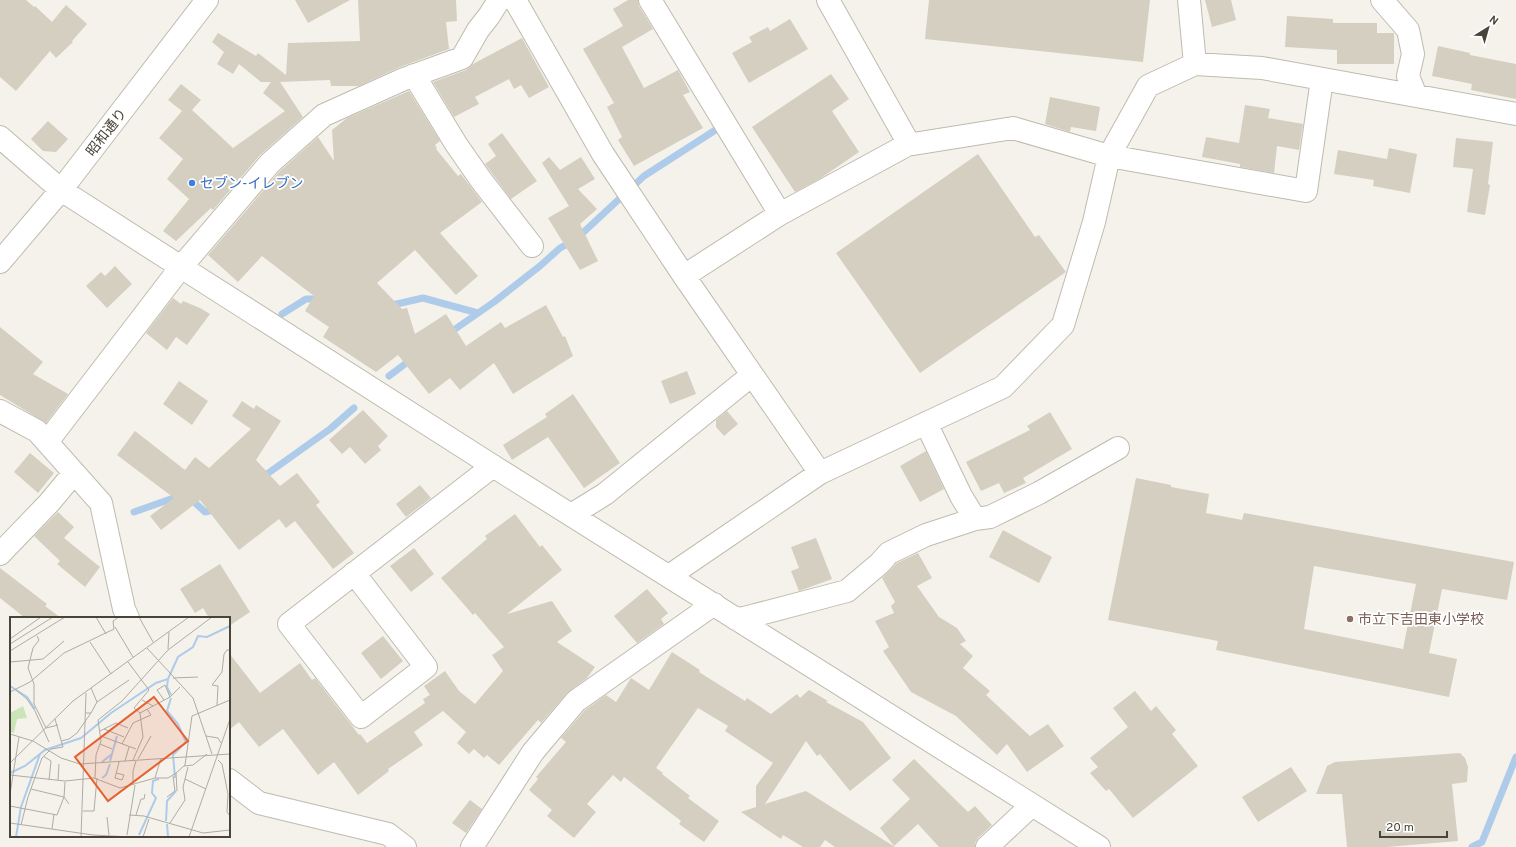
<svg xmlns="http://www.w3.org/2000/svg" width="1516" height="847" font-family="Overpass,'Noto Sans JP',sans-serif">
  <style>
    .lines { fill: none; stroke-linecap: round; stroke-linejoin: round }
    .stream { stroke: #aecbea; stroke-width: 7 }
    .building { fill: #d5cfc1; fill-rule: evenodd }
    .minor-casing { stroke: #bfbbae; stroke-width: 24 }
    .minor { stroke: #fff; stroke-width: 22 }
    .shop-dot { fill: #3f7fe0; stroke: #fff; stroke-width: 1.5 }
    .education-dot { fill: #8d6e63; stroke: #fff; stroke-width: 1.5 }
    .labels { text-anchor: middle; stroke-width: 3.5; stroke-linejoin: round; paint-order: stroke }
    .street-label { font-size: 14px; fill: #484439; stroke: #fff }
    .shop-label { font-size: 14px; fill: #366cbe; stroke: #fff; text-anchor: start }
    .education-label { font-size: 14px; fill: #785e54; stroke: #fff; text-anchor: start }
    .inset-river { fill: none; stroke: #aecbea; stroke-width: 2 }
    .inset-road { fill: none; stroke: #afaca4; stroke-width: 1 }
    .view { fill: #e66030; fill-opacity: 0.15; stroke: #e66030; stroke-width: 2 }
    .inset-edge { fill: none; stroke: #484439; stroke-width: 2 }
  </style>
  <rect width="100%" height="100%" fill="#f4f2eb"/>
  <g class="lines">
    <!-- stream -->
    <path class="stream" d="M388,306L423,298L478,313
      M282,314L306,299H321
      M448,334L494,302L540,266L560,248L575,240L644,176L717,129
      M389,376L413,358
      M260,479L330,429L354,408
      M134,512L182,495L191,499L205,512L217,509
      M1472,847L1482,842L1516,757"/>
  </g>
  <!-- building -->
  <path class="building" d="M0,0H26L34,7L35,6L52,22L66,5L87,24L72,41L73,42L56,58L50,51L16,91L0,77Z
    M295,0H350L308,23Z
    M358,0H456L457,21L446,22L449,49L400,67L359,86H331L330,80L280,82L303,117L260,155L213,210L211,208L176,241L163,231L189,199L167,179L183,159L159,138L182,111L168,100L181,84L201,100L192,110L233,148L285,111L263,93L271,82H261L239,64L233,74L217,64L224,52L212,42L218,33L256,56L258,53L286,75L288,43L360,41Z
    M628,0H638L639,6L653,29L622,47L644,88L678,70L690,92L683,95L703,128L634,166L618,140L622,137L607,107L614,103L583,49L623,26L613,9Z
    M929,0H1150L1143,62L925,39Z
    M1205,0H1231L1236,20L1212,27Z
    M1287,16L1333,19V23H1377V33H1394V64H1337V50L1285,47Z
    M790,19L808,49L749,83L732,53L752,42L749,37L768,27L770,31Z
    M522,38L549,87L529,98L521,85L514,89L509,79L475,97L479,104L454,117L433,82L466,70L473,64Z
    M1438,46L1470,53V55L1516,64V99L1471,90L1472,84L1432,76Z
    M831,74L849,99L832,111L859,152L821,178L795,192L752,127Z
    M409,91L440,141L435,145L437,148L436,149L458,176L461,174L482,202L440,233L478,276L456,295L415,250L377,283L402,309L407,308L415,334L446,314L466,346L501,322L505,328L546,305L563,337L565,336L573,356L513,394L494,363L460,390L450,378L429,394L398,355L376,372L323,337L329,327L305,311L314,296L262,256L238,282L208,255L279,172L318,137L334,161L332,130L347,118Z
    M1050,97L1100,107L1096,131L1071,127L1070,132L1045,124Z
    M1245,105L1270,109L1268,118L1303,124L1299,150L1277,146L1274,173L1240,167V164L1202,157L1206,137L1239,143Z
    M48,121L68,139L56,152L43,151L31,139Z
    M502,133L537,181L511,199L485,164L496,156L488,144Z
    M1456,138L1493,142L1488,184L1490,185L1485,215L1467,212L1473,169L1453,167Z
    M1389,148L1417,154L1410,193L1373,186L1374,180L1334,174L1338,150L1387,159Z
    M978,154L1035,237L1039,235L1066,272L920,373L836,253Z
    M549,157L560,170L581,157L595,179L578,189L597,209L580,224L598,261L580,270L548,218L569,206L542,163Z
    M115,266L132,284L107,308L86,286L101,272L105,276Z
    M173,298L181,304L183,301L200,308L210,314L187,345L176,337L167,350L146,333Z
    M0,327L43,362L33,374L68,394L46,423L0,395Z
    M687,371L696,394L670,404L661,381Z
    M179,381L208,401L192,425L163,404Z
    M573,394L620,463L584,488L548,437L512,460L503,445L547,417L545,414Z
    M242,401L254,409L256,405L281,421L256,460L280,486L297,473L320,502L316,505L354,553L333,569L295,521L286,528L279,519L239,550L200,500L161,530L150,516L174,498L117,455L135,431L185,470L195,457L209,468L251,429L232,416Z
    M363,410L388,436L378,446L381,450L365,464L350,447L342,454L329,440Z
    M727,411L738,424L724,436L716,427V420Z
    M1050,412L1072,449L1023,478L1026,483L1004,493L999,483L981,491L966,462L1030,430L1027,426Z
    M926,451L944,489L920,502L900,466Z
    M30,453L54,473L38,493L14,472Z
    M1136,478L1171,485V487L1209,494L1206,513L1242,520L1244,513L1514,562L1507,600L1442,589L1429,653L1457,659L1449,697L1216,650L1218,641L1108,620ZM1314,566L1416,584L1403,649L1304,629Z
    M420,485L431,498L406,517L396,504Z
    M58,512L74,527L64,538L100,567L85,587L57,564L60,561L34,536Z
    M515,514L540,547L542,545L562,570L507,614L552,601L572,631L557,642L595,667L587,678L567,693L541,723L538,720L499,765L487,755L484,758L474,749L469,754L457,743L466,732L443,711L414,732L423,745L388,769L389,771L358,795L334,762L318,775L283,729L259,747L239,722L229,730V653L260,693L300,663L312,680L315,678L359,735L360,734L367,743L425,703L423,699L430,695L424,686L445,671L459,691L475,704L503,671L492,655L504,647L475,613L473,615L441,578L487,539L485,536Z
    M1003,530L1052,557L1039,583L989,557Z
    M816,538L832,579L799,591L791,571L799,568L791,547Z
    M414,548L434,574L411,592L390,566Z
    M918,553L932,578L917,586L939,617L957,628L966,641L960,644L973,656L963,668L990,691L986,695L1030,736L1048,724L1064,746L1027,772L1007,744L997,755L956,716L911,692L883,651L889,647L875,621L894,613L891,606L895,602L882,578L897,563Z
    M220,564L250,612L229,626V618H209L203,608L195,613L180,589Z
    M0,568L47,604L45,606L61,618H25L0,598Z
    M647,589L668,613L661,619L664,624L637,643L614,616Z
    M383,636L403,661L381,679L361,653Z
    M672,652L700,670L699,672L745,701L747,698L771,714L797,694L800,698L809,690L828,701L826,702L863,722L891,758L850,791L820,754L817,756L806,741L765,804L806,791L895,847H835L825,840L820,847H803L783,835L781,839L741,812L756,807V786L773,763L725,731L728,726L698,708L656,768L663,773L662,774L690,796L688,798L719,821L704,842L679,824L681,821L624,777L621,782L613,775L587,804L596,812L574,838L547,816L552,810L529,790L538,779L536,777L566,742L561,738L585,710L606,695L616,702L631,678L649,690Z
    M1135,691L1151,711L1156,706L1176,730L1172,734L1198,766L1133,818L1109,789L1106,791L1090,773L1098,767L1090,758L1128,727L1113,708Z
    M1460,753L1465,758L1468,767L1467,782L1452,784L1458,841L1387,847H1347L1342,794H1316L1327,766L1335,762Z
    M914,759L968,812L975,806L992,825L978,838L975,843V847H939L918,824L894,846L880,828L910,799L892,780Z
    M1291,767L1307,791L1258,822L1242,797Z
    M470,800L482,809L466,833L452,823Z"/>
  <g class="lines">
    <!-- minor casing -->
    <g class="minor-casing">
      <path id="minor" d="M515,0L603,154L684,276L820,473
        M650,0L780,214
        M828,0L909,144
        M1189,0L1195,64
        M1382,0L1408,30L1413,54L1408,76L1416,96
        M414,75L456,144L481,180L532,246
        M0,137L61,190L181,267L493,466L1099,847
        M0,262L61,190L207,0
        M684,276L780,214L907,145L1013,128L1109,156L1306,191L1322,79
        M0,411L37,431L101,503L124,609L128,618
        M926,423L961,496L975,519
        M47,442L181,267L270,163L324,115L404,79L462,58L478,30L489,16L499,0
        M571,515L605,494L752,375
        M0,554L49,503L74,473
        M354,573L426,667L361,717L289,624L493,466
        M669,576L820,473L1003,387L1063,325L1094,222L1109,156L1148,86L1195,64L1262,68L1516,114
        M736,619L744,618L847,591L879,564L889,553L926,535L975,519L990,517L1039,493L1118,448
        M229,780L259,803L388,834L405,847
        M472,847L533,752L576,701L714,604
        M987,847L1032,805"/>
    </g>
    <!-- minor -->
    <use href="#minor" class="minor"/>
  </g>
  <!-- markers -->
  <circle class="shop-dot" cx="192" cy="183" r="4"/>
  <circle class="education-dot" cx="1350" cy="619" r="4"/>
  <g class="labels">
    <!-- street labels -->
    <g class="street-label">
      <text transform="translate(106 132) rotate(-52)" y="5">昭和通り</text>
    </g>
    <!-- shop labels -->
    <g class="shop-label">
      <text x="200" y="188">セブン-イレブン</text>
    </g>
    <!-- education labels -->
    <g class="education-label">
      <text x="1358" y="624">市立下吉田東小学校</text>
    </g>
  </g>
  <!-- overview -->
  <g transform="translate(10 617)">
    <rect width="220" height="220" fill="#f4f2eb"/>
    <path d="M13,89L17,101L7,102L4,116L0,115V96Z" fill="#cbe4b8"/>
    <path class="inset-river" d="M158,62L157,70L161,78M0,69L17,80L25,92M161,81L157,94L168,107L176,125L163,138L165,161M100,144L107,119M92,145L102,137M0,156L15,149L35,133L71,121L101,96L146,66L158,62L168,40L183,30L188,19L197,20L220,9M92,161L96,158L100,147M156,204L157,184L166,174M157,207L158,220M129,218L146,181L142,176L143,164L149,162M6,220L11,190L30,137"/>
    <path class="inset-road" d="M86,0L96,17M129,0L143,25M105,10L123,40M27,19L29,23L23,31L18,51L24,67V87L36,111L48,108M0,22L31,0M80,25L101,57M0,27L43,0M137,31L183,81L202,137M158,32L159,15M0,34L55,0M0,45L33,42L54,24M118,45L139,73L124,91L130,96M163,61L188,60M81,71L87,85M6,73L17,82L25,94L39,125M0,75L20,65L54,36L104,12L103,4L109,0M132,83L143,89M154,83L147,73L155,68L160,80M207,88L208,69L202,68L212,55L214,37L217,33H220M76,96H81L87,85L119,63M94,112L114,120M90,114L106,106L118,111M0,117L23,124L51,141L70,147L220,137M91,119L126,132M196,119L208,121L211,126M51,124L59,122L67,116L81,96M90,127L102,132M112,127L123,106L141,98L137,92M33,139L41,144L39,163M128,142L141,119M123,143L133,120L130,96L160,80L170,70M208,143L212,147L218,177L217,195L220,199M115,144L119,130M0,146L63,84L179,0M174,149L183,148L197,137M106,156L114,158L112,163L105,161L109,145M0,158L55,164L84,161L110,171L145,161L151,141M85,161L86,138L91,124L88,103L112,84L158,33L202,0M145,161H158L166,156M175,162L196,172M48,163L49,147M123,168V154L126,144M21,172L54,180L59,187M167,174L166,156L175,148L182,99L220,83M0,177L9,120M157,180L165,174L163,159M0,189L47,198L54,180L55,165M73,194H84L87,161M119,198L134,199L193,216L220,213M126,198L131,182H134L135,177M97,200L99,218M0,206L83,218L121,220M160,206L175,183L173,170L178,150M11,208L18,180L32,141L41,132L53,130L45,102M42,212L44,197M117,218L125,168M71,220L76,76M133,220L139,202M179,220L220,102"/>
    <path class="view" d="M144,80L178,124L98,184L65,140Z"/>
    <rect width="220" height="220" class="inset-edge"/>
  </g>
  <!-- north arrow -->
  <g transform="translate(1488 28) rotate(37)" stroke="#ffffff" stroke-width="3" paint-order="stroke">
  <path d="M0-3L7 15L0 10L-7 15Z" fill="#484439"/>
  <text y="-6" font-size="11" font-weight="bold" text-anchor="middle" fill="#484439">N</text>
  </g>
  <!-- scale -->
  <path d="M1380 831v6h67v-6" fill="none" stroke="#484439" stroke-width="2"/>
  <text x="1386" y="831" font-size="12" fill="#484439" stroke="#ffffff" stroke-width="3" paint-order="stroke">20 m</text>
</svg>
